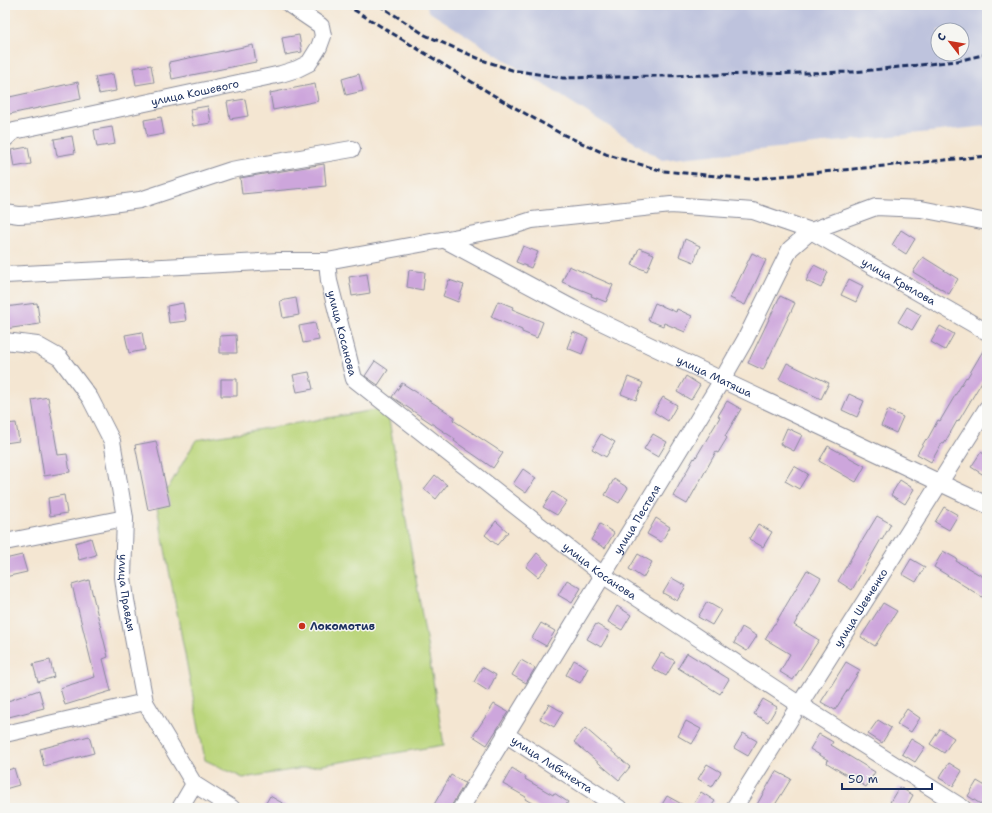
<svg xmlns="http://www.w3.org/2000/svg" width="992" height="813" font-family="'Shantell Sans',sans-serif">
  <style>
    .industrial { fill: #bec3dd; fill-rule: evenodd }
    .green { fill: #bbd67b; stroke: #6b826c }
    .building { fill: #cda6dc }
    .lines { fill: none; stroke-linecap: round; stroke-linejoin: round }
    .minor-casing { stroke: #888a98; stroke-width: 18 }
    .minor { stroke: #fff; stroke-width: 16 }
    .rail { stroke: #1b2f5e; stroke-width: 3; stroke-dasharray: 6 3; stroke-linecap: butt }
    .poi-dot { fill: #c8321e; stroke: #f6f6f2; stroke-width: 1.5 }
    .labels { text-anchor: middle; stroke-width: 3; stroke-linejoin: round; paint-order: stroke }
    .street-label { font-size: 11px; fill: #1b2f5e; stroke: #f6f6f2 }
    .poi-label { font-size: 11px; font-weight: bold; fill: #1b2f5e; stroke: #f6f6f2; text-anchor: start }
  </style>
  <rect width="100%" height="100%" fill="#f6f6f2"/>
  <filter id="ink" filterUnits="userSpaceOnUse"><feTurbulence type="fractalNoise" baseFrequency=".025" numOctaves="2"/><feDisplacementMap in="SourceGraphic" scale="8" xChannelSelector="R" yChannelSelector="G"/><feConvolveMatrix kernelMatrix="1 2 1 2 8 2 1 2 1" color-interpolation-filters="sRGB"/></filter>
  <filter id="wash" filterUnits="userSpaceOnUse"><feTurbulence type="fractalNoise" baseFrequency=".012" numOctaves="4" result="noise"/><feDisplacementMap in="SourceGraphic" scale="16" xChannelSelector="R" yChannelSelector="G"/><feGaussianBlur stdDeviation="0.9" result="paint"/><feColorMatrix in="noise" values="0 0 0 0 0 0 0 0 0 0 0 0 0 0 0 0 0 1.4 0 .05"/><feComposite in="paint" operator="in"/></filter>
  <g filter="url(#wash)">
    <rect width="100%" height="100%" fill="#f4e6d2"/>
    <!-- industrial -->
    <path class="industrial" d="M427,5H987V126L662,160L428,11ZM938,30H962V54H938Z"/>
    <!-- green -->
    <path class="green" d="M387,408L444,745L243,778L205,760L157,507L196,440Z"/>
    <g id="blocks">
      <!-- building -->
      <path class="building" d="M299,35L302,52L285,55L282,38Z
        M253,45L256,62L172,79L169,62Z
        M151,65L154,82L136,85L133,68Z
        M113,74L116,91L99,94L95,77Z
        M359,74L363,91L346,95L342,79Z
        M78,82L81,99L5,115V98Z
        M315,84L318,101L273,110L270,93Z
        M245,99L248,116L230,119L227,102Z
        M208,106L211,123L193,126L190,109Z
        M161,117L164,134L147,137L144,120Z
        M112,127L115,144L97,147L94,130Z
        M72,136L75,153L57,156L54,139Z
        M28,147L31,164L14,167L11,150Z
        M324,164L326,186L242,194L240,178Z
        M901,230L915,239L906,254L892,245Z
        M685,239L700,246L694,262L679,256Z
        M523,246L538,252L531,268L516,262Z
        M639,248L654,254L647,271L632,265Z
        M752,253L766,260L745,305L730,298Z
        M923,257L958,279L949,294L913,272Z
        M814,265L828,272L821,288L806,281Z
        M569,266L613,285L606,302L591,296L592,294L562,282Z
        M409,270L425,272L423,290L407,287Z
        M367,274L370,293L352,296L349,277Z
        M849,279L863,286L856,302L841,295Z
        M449,280L464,285L458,302L443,296Z
        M780,296L795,303L763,370L748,363Z
        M296,298L299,315L283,318L280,301Z
        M498,301L513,307L512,309L543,322L537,338L522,332V330L491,317Z
        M37,303L40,324L5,329V307Z
        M183,303L186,321L169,323L167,306Z
        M655,303L676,312L677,309L692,316L685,332L664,323L663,326L648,320Z
        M907,307L921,315L912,330L898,322Z
        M315,323L319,340L303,343L299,326Z
        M940,326L954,334L945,350L931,342Z
        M142,332L145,350L129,353L125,335Z
        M573,332L588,338L582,354L567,348Z
        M236,335L237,353H220V336Z
        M987,344V373L958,422L957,421L944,444L942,443L931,462L917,454L926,439L927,440L938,420L940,421L966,377L967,378Z
        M375,361L388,370L378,385L365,376Z
        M787,363L829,383L821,399L779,379Z
        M309,372L313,389L297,392L293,375Z
        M686,376L700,385L691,400L677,392Z
        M628,377L643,383L636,400L621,394Z
        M221,379H237V396H221Z
        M402,383L455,417L453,420L503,453L493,468L454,441L455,439L392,397Z
        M849,394L864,401L857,417L842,410Z
        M48,397L58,455L67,454L70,472L44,476L32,400Z
        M663,397L677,405L668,421L654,412Z
        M727,401L741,409L725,436L727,438L718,453L716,452L687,504L673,496L694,458L695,459L720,417L718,416Z
        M888,410L903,417L896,433L881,426Z
        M16,423L19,441L5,443V424Z
        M787,428L802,435L794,451L780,444Z
        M601,434L615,442L606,457L592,449Z
        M653,434L667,442L658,457L644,449Z
        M156,441L170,505L148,510L135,445Z
        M828,446L865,466L856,482L819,461Z
        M981,452L987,456V477L971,467Z
        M794,466L808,474L799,489L785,481Z
        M523,469L536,478L526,493L513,484Z
        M435,475L447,485L436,499L424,489Z
        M614,479L628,488L619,503L605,495Z
        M900,480L914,489L905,504L891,495Z
        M553,492L567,501L557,515L543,507Z
        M64,495L67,513L50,516L48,498Z
        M944,507L958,515L949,530L935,522Z
        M877,516L891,524L882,540L881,539L852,590L838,581L861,541H862Z
        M656,518L670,527L661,542L647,534Z
        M496,521L508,532L497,545L485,535Z
        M600,524L614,533L605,548L591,540Z
        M758,524L772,532L763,547L749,539Z
        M91,538L96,555L79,560L75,543Z
        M943,551L957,559L956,561L987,579V600L934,567Z
        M537,553L549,564L538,577L526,567Z
        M638,554L652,562L643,578L629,569Z
        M22,555L27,572L5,577V559Z
        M911,559L925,567L916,582L902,574Z
        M807,570L821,578L794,625L819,640L793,680L780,672L790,654L765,639L774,624H775Z
        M672,578L686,586L677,601L663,593Z
        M89,580L108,657L103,659L111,691L65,705L60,688L95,677L72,585Z
        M567,580L581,588L572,603L558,595Z
        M707,602L721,610L712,625L698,617Z
        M883,603L897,611L875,646L861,637Z
        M617,606L631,615L622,630L608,622Z
        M541,623L555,631L546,646L532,638Z
        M596,624L610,632L601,647L587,639Z
        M742,627L757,636L747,651L734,643Z
        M661,653L675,661L666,676L652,668Z
        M687,653L729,679L720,694L678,668Z
        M50,660L54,677L38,682L33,664Z
        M521,660L535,668L526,683L512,675Z
        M574,660L588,668L580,683L566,675Z
        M846,662L860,670L835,710L821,702Z
        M482,667L496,675L488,691L474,682Z
        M39,690L44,708L5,718V702Z
        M763,699L777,707L768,722L754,714Z
        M494,704L508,712L487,745L473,736Z
        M549,704L563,712L554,727L540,719Z
        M907,709L920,718L911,732L897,724Z
        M878,720L891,728L882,743L868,734Z
        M686,721L701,729L692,744L678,736Z
        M585,728L630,767L619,780L574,742Z
        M940,729L954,738L944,753L930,744Z
        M743,733L757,741L748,756L734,748Z
        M819,734L833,742L831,745L875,772L866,787L827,763L828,760L810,749Z
        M89,736L94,753L44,766L40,749Z
        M911,739L925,747L915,762L902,754Z
        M949,763L962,771L953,786L939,778Z
        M707,764L721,772L712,787L698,779Z
        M14,768L19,785L5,789V771Z
        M512,768L526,777L525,779L553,795L554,793L568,802L564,808H540L525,799L526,797L503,784Z
        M776,771L791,779L773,808H755Z
        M451,775L465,783L450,808H432Z
        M977,781L987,787V796L982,805L968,796Z
        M899,787L913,795L906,808H900L890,802Z
        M701,792L715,801L710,808H691Z
        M270,796L291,808H263Z
        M667,796L689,808H660Z"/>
    </g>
  </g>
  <g filter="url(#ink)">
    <use href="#blocks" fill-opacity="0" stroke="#888a98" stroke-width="1"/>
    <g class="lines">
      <!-- minor casing -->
      <g class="minor-casing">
        <g id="minor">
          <path id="s1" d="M5,139L14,131L281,74L297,69L309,63L319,47L323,36L321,26L290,5"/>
          <path d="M5,213L19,215L40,214L140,200L231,170L352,149"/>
          <path id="s2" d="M445,240L572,308L722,380L987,505"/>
          <path id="s3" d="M327,261L329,281L354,379L604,576L800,705L963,808"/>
          <path id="s4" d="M5,275L279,261H327L507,228L532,220L671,205L753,211L811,231L987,332"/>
          <path id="s5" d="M5,341L37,345L60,358L90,398L112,441L125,518L123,577L126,600L145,702L194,784L232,808"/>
          <path d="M5,542L125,518"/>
          <path d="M5,734L145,702"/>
          <path id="s6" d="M505,734L619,808"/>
          <path d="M180,808L194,784"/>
          <path id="s7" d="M461,808L722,380L745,340L790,249L811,231L876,207L921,209L987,222"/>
          <path id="s8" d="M734,808L987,408"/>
        </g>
      </g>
      <!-- minor -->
      <use href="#minor" class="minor"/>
      <!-- rail -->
      <path class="rail" d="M346,5L503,101L558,132L608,155L663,171L750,179L987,156
        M379,5L425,35L482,60L512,70L563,78L853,72L957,61L987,54"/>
    </g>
  </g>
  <!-- markers -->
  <circle class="poi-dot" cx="302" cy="626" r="4"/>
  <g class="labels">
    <!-- street labels -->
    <g class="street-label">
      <text dy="4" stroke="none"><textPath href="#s1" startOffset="197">улица Кошевого</textPath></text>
      <text dy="4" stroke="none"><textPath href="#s4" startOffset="916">улица Крылова</textPath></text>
      <text dy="4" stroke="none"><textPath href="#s3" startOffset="74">улица Косанова</textPath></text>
      <text dy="4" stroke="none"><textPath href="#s2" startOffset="302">улица Матяша</textPath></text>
      <text dy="4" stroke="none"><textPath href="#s7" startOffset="338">улица Пестеля</textPath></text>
      <text dy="4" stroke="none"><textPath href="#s3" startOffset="433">улица Косанова</textPath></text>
      <text dy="4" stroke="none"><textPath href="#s5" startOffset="310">улица Правды</textPath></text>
      <text dy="4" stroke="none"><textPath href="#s8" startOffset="237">улица Шевченко</textPath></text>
      <text dy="4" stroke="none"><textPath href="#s6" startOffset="56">улица Либкнехта</textPath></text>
    </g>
    <!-- poi labels -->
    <g class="poi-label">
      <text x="310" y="630">Локомотив</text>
    </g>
  </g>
  <!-- margin -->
  <rect width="992" height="813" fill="none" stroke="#f6f6f2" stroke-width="20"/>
  <!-- north arrow -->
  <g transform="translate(950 42) rotate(301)"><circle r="19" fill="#f6f6f2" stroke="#9ea6b7"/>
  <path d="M0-3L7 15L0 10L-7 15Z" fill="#c8321e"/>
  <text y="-6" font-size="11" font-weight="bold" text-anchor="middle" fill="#1b2f5e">С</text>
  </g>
  <!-- scale -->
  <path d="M842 783v6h90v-6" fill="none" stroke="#1b2f5e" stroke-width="2"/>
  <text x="848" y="783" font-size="12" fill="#1b2f5e" stroke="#f6f6f2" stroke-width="3" paint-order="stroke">50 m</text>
</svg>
